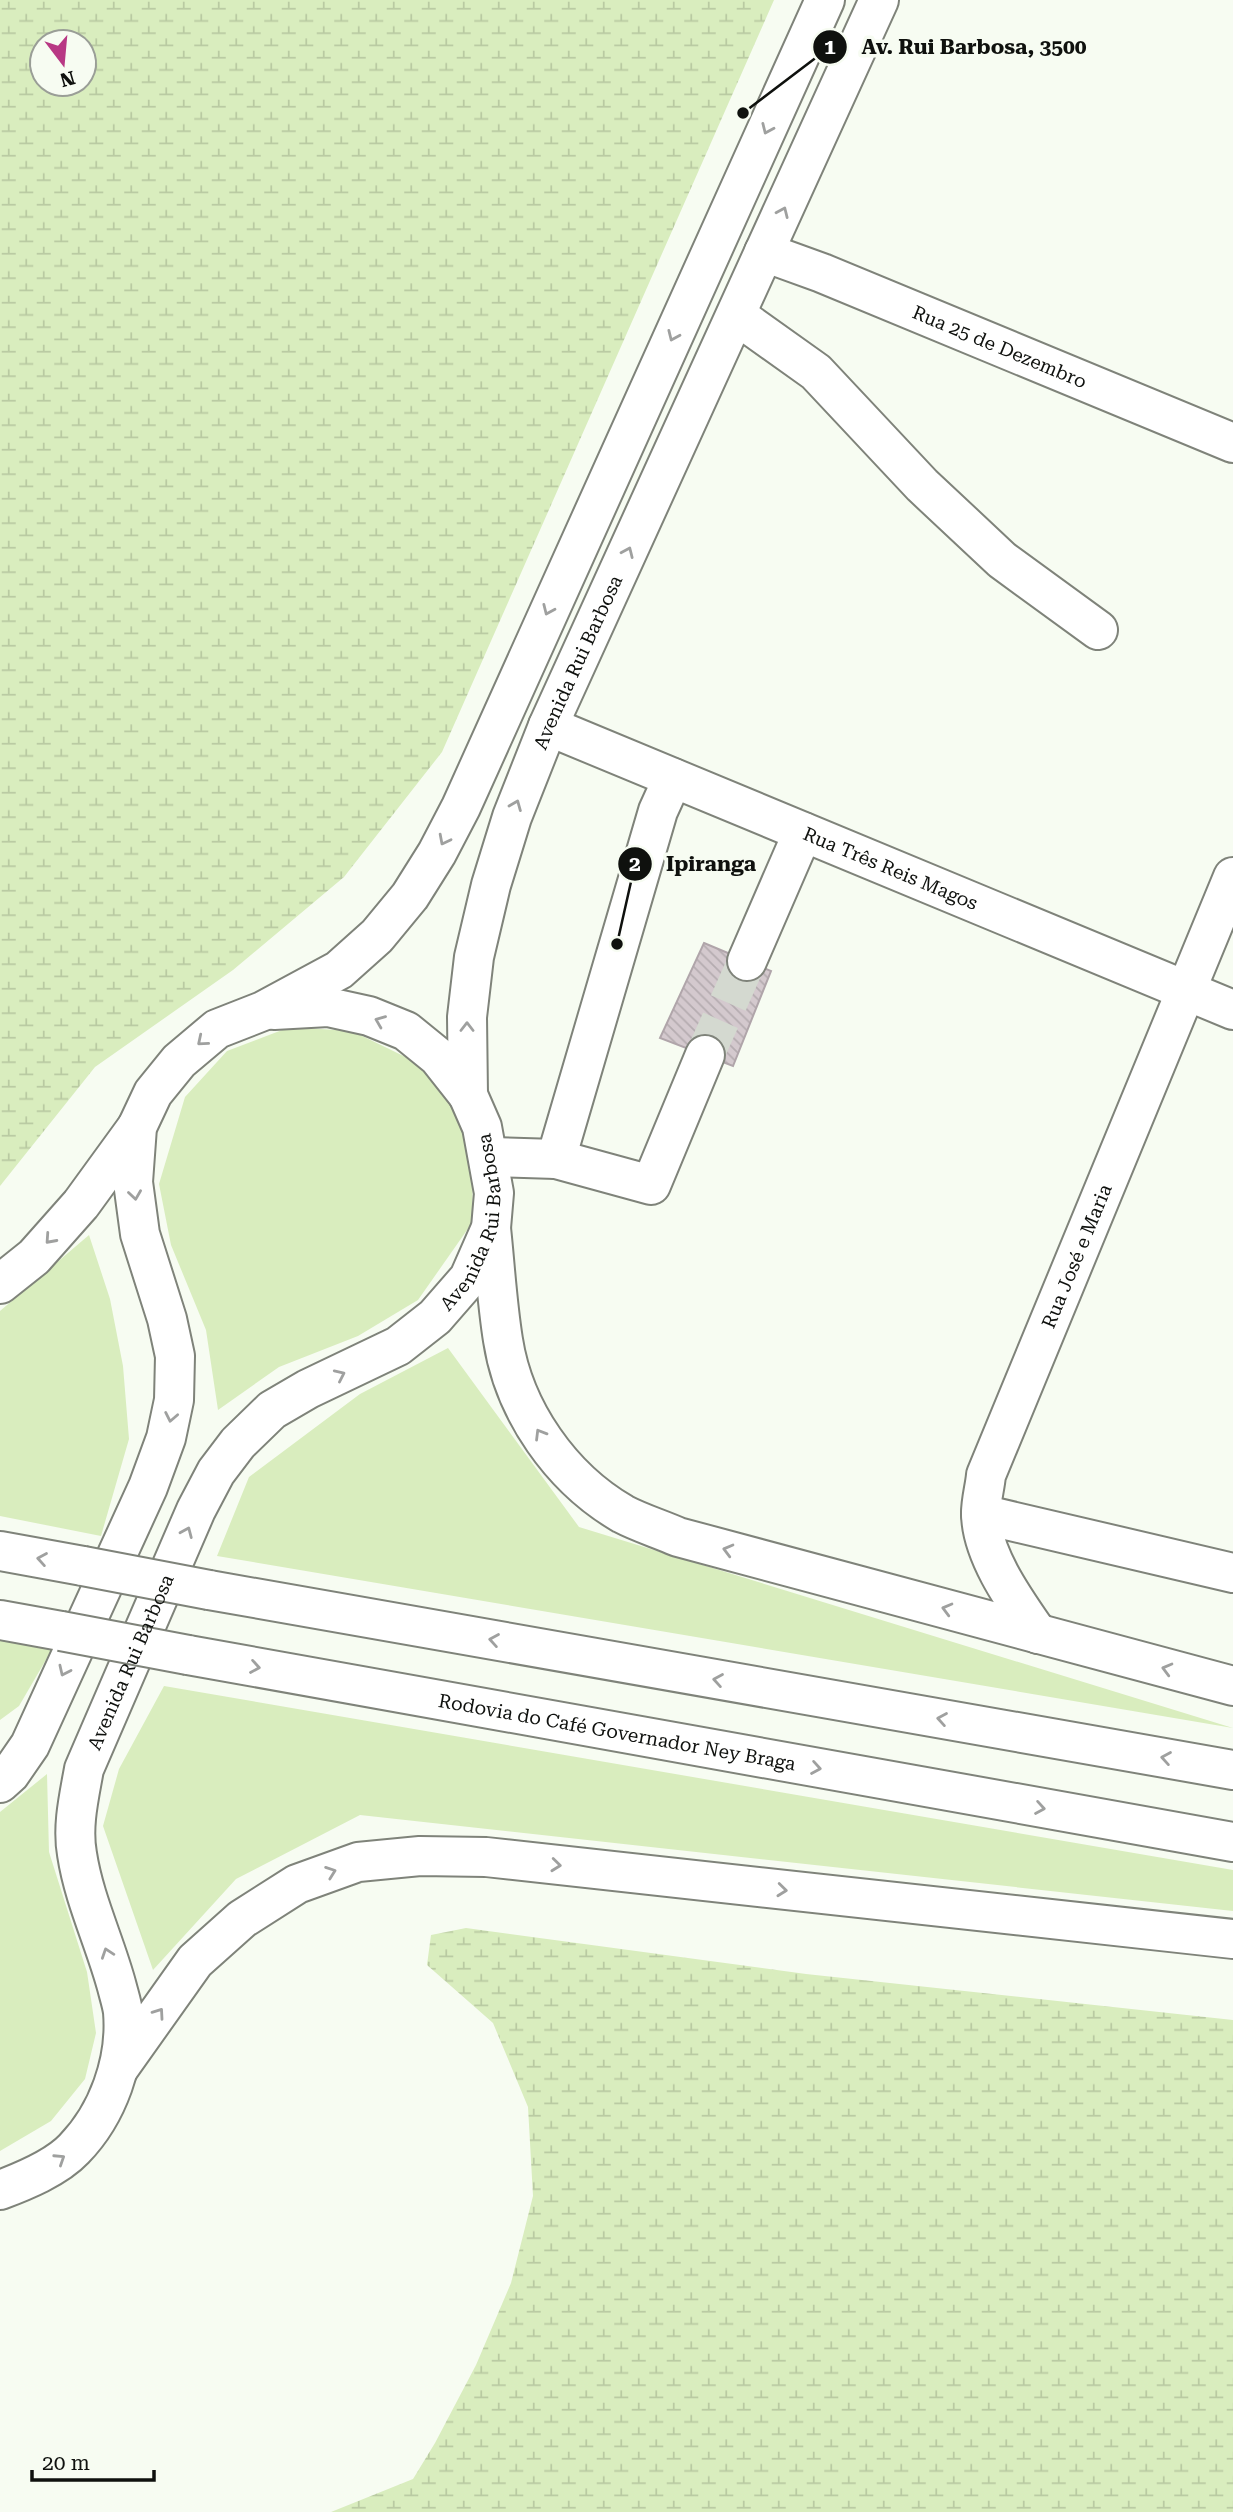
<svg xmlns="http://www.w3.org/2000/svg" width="1233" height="2512" font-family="'Roboto Serif',serif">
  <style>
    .green { fill: #d9edbe }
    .wetland { fill: url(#wetland-marsh); fill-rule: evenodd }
    .building { fill: url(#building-back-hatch); stroke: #b0a5aa; stroke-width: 2 }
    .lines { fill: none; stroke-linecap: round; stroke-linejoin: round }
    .minor-tunnel { stroke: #d4d9d0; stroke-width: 38; stroke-dasharray: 38 19; stroke-linecap: butt }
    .minor-casing { stroke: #7f837a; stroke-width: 42 }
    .major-casing { stroke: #7f837a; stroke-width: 42 }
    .highway-casing { stroke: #7f837a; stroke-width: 42 }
    .minor { stroke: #fff; stroke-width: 38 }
    .major { stroke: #fff; stroke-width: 38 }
    .highway { stroke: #fff; stroke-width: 38 }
    .highway-bridge-casing { stroke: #7f837a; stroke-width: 42; stroke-linecap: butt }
    .highway-bridge { stroke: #fff; stroke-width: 38 }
    .oneway { stroke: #9fa09f }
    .labels { text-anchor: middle; stroke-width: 7; stroke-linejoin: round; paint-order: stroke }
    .street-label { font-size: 19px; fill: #0f110e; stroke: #f7fcf2 }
    .leader { fill: none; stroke: #0f110e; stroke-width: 2.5 }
    .callout-dot { fill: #0f110e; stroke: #f7fcf2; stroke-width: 2.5 }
    .mark-label { font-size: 21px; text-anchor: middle; font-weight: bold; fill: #fff }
    .callout-label { font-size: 21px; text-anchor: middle; font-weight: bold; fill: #0f110e; stroke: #f7fcf2; stroke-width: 7; stroke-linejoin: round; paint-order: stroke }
  </style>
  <defs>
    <pattern id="wetland-marsh" width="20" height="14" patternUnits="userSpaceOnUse" patternTransform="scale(1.75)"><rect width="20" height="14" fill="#d9edbe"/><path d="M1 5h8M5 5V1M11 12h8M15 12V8" fill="none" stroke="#b9caa2"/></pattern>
    <pattern id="building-back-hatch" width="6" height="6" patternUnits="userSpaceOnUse" patternTransform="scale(1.75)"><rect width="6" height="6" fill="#d4c9ce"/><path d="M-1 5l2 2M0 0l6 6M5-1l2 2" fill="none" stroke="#b5acb0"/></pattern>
  </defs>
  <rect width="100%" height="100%" fill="#f7fcf2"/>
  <!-- green -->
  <path class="green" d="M290,1027L352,1031L420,1064L459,1114L473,1167L472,1223L418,1300L358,1336L279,1367L218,1410L206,1330L171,1245L159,1184L185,1097L227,1051Z
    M89,1235L110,1299L123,1366L129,1439L101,1536L0,1516V1311Z
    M448,1348L579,1527L1233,1728L217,1556L249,1477L360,1394Z
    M0,1637L54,1646L19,1706L0,1720Z
    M164,1686L1233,1870V1911L360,1815L236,1879L153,1970L103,1826L119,1769Z
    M47,1774L49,1852L87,1972L96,2033L85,2079L51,2121L0,2151V1812Z"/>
  <!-- wetland -->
  <path class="wetland" d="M0,0H774L442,752L344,877L233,970L95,1067L0,1186ZM84,42V84H42V42Z
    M466,1928L806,1974L1233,2020V2512H331L413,2479L435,2443L476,2365L511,2283L533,2196L528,2107L493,2023L427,1965L431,1935Z"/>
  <!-- building -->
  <path class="building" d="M704,943L771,971L733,1066L660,1038Z"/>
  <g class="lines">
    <!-- minor-tunnel -->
    <path class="minor-tunnel" d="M705,1055L747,961"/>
    <!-- minor casing -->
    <g class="minor-casing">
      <g id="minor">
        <path id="s1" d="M764,252L822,273L1233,443"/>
        <path d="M736,315L816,372L922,485L1002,560L1098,630"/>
        <path id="s2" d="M548,726L1233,1010"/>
        <path d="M747,961L803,832"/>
        <path d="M489,1157L556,1159L658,811L673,778"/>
        <path d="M556,1159L651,1185L705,1055"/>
        <path d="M981,1514L1233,1573"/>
        <path id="s3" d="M1038,1634C1015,1601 981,1554 981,1513C981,1500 985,1487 986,1475L1233,877"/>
      </g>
    </g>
    <!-- major casing -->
    <g class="major-casing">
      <g id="major">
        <path d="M274,1010L328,1007L369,1016L406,1031L438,1057L468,1095"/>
        <path d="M0,1783L10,1774L30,1745L148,1487L166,1438L174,1400L175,1356L167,1319L140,1234L133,1182L137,1127L153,1093L179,1061L217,1029L263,1011L339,970L377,936L410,896L437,853L461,807L825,0"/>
        <path id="s4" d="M0,2190C24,2181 56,2168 74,2149C108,2114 127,2061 123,2012C122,2004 119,1995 117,1987C105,1942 84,1900 77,1854C72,1826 79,1797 84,1769L196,1510L216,1472L238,1443L272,1410L308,1389L398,1346L435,1317L469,1278L491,1228L494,1193L482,1127L468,1095L467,1017L474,957L491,885L512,817L548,726L879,0"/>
      </g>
    </g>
    <!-- highway casing -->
    <g class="highway-casing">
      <g id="highway">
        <path d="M491,1228C495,1265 497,1303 503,1340C514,1411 561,1478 623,1514C640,1523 660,1529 678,1537L1233,1686"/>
        <path d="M0,1284L34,1257L81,1204L137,1127"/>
        <path d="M0,1551L83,1566"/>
        <path d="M209,1590L1233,1770"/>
        <path d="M0,1620L61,1631"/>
        <path id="s5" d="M188,1655L1233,1842"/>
        <path d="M119,2068L195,1961L242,1919L297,1884L358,1862L420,1856L486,1857L1233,1939"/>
      </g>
    </g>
    <!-- minor -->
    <use href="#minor" class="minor"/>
    <!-- major -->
    <use href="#major" class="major"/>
    <!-- highway -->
    <use href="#highway" class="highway"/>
    <!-- highway-bridge casing -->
    <g class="highway-bridge-casing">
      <path id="highway-bridge" d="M83,1566L209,1590
        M61,1631L188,1655"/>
    </g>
    <!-- highway-bridge -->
    <use href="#highway-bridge" class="highway-bridge"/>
  </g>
  <!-- one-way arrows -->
  <defs><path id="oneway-chevron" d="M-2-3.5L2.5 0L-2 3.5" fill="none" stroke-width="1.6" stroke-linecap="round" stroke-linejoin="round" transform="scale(1.75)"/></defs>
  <g class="oneway">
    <use href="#oneway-chevron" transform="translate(767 129) rotate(114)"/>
    <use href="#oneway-chevron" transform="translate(783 212) rotate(-66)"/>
    <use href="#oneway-chevron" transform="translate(673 336) rotate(114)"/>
    <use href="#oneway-chevron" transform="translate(628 552) rotate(-66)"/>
    <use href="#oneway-chevron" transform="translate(548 610) rotate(114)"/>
    <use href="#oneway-chevron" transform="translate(516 805) rotate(-68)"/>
    <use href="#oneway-chevron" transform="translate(444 840) rotate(117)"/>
    <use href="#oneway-chevron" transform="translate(380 1021) rotate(-158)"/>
    <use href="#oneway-chevron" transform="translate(467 1027) rotate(-90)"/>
    <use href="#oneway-chevron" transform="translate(202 1041) rotate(140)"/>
    <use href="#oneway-chevron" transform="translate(135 1195) rotate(82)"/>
    <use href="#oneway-chevron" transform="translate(50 1239) rotate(132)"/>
    <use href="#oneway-chevron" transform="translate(340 1375) rotate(-25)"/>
    <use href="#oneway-chevron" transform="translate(171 1417) rotate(101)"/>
    <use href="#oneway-chevron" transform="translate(540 1434) rotate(-121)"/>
    <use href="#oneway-chevron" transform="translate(187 1532) rotate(-67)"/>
    <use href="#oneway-chevron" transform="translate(728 1550) rotate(-165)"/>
    <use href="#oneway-chevron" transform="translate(42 1559) rotate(-170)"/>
    <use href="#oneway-chevron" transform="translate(947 1609) rotate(-165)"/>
    <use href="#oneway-chevron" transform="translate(494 1640) rotate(-170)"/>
    <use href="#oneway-chevron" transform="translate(255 1667) rotate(10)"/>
    <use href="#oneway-chevron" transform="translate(1167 1669) rotate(-165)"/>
    <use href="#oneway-chevron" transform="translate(64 1671) rotate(115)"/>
    <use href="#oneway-chevron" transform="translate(718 1680) rotate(-170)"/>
    <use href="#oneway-chevron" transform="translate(942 1719) rotate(-170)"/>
    <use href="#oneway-chevron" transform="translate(1166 1758) rotate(-170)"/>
    <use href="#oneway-chevron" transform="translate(816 1768) rotate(10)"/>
    <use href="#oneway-chevron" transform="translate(1040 1808) rotate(10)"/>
    <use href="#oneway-chevron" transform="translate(556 1865) rotate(6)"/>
    <use href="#oneway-chevron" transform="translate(331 1872) rotate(-20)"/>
    <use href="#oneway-chevron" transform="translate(782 1890) rotate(6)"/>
    <use href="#oneway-chevron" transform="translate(107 1953) rotate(-109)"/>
    <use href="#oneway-chevron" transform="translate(159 2013) rotate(-55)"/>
    <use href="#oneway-chevron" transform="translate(60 2159) rotate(-33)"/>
  </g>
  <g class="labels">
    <!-- street labels -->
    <g class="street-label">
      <text dy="7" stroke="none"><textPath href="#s1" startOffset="254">Rua 25 de Dezembro</textPath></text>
      <text dy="7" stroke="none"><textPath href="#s4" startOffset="1778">Avenida Rui Barbosa</textPath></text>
      <text dy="7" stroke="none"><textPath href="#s2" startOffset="371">Rua Três Reis Magos</textPath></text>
      <text dy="7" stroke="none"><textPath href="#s4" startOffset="1190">Avenida Rui Barbosa</textPath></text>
      <text dy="7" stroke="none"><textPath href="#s3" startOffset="411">Rua José e Maria</textPath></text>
      <text dy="7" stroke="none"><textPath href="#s4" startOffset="602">Avenida Rui Barbosa</textPath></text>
      <text dy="7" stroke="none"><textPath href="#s5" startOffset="436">Rodovia do Café Governador Ney Braga</textPath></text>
    </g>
  </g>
  <!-- callouts -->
  <path class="leader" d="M743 113L830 47M617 944L635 864"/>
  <g class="callout-dot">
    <circle cx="743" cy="113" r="7"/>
    <circle cx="617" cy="944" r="7"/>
    <circle cx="830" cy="47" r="18"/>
    <circle cx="635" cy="864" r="18"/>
  </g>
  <g class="mark-label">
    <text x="830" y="54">1</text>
    <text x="635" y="871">2</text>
  </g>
  <g class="callout-label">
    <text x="974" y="54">Av. Rui Barbosa, 3500</text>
    <text x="711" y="871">Ipiranga</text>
  </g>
  <!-- north arrow -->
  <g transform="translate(63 63) rotate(164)"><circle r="33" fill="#f7fcf2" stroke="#9a9e97" stroke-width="2"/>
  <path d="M0-5L12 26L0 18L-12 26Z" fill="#b83884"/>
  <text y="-10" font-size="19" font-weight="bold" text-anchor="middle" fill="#0f110e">N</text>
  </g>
  <!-- scale -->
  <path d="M32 2470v10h122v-10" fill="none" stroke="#0f110e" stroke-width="3.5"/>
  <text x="42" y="2470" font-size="21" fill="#0f110e" stroke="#f7fcf2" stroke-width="5" paint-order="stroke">20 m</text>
</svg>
